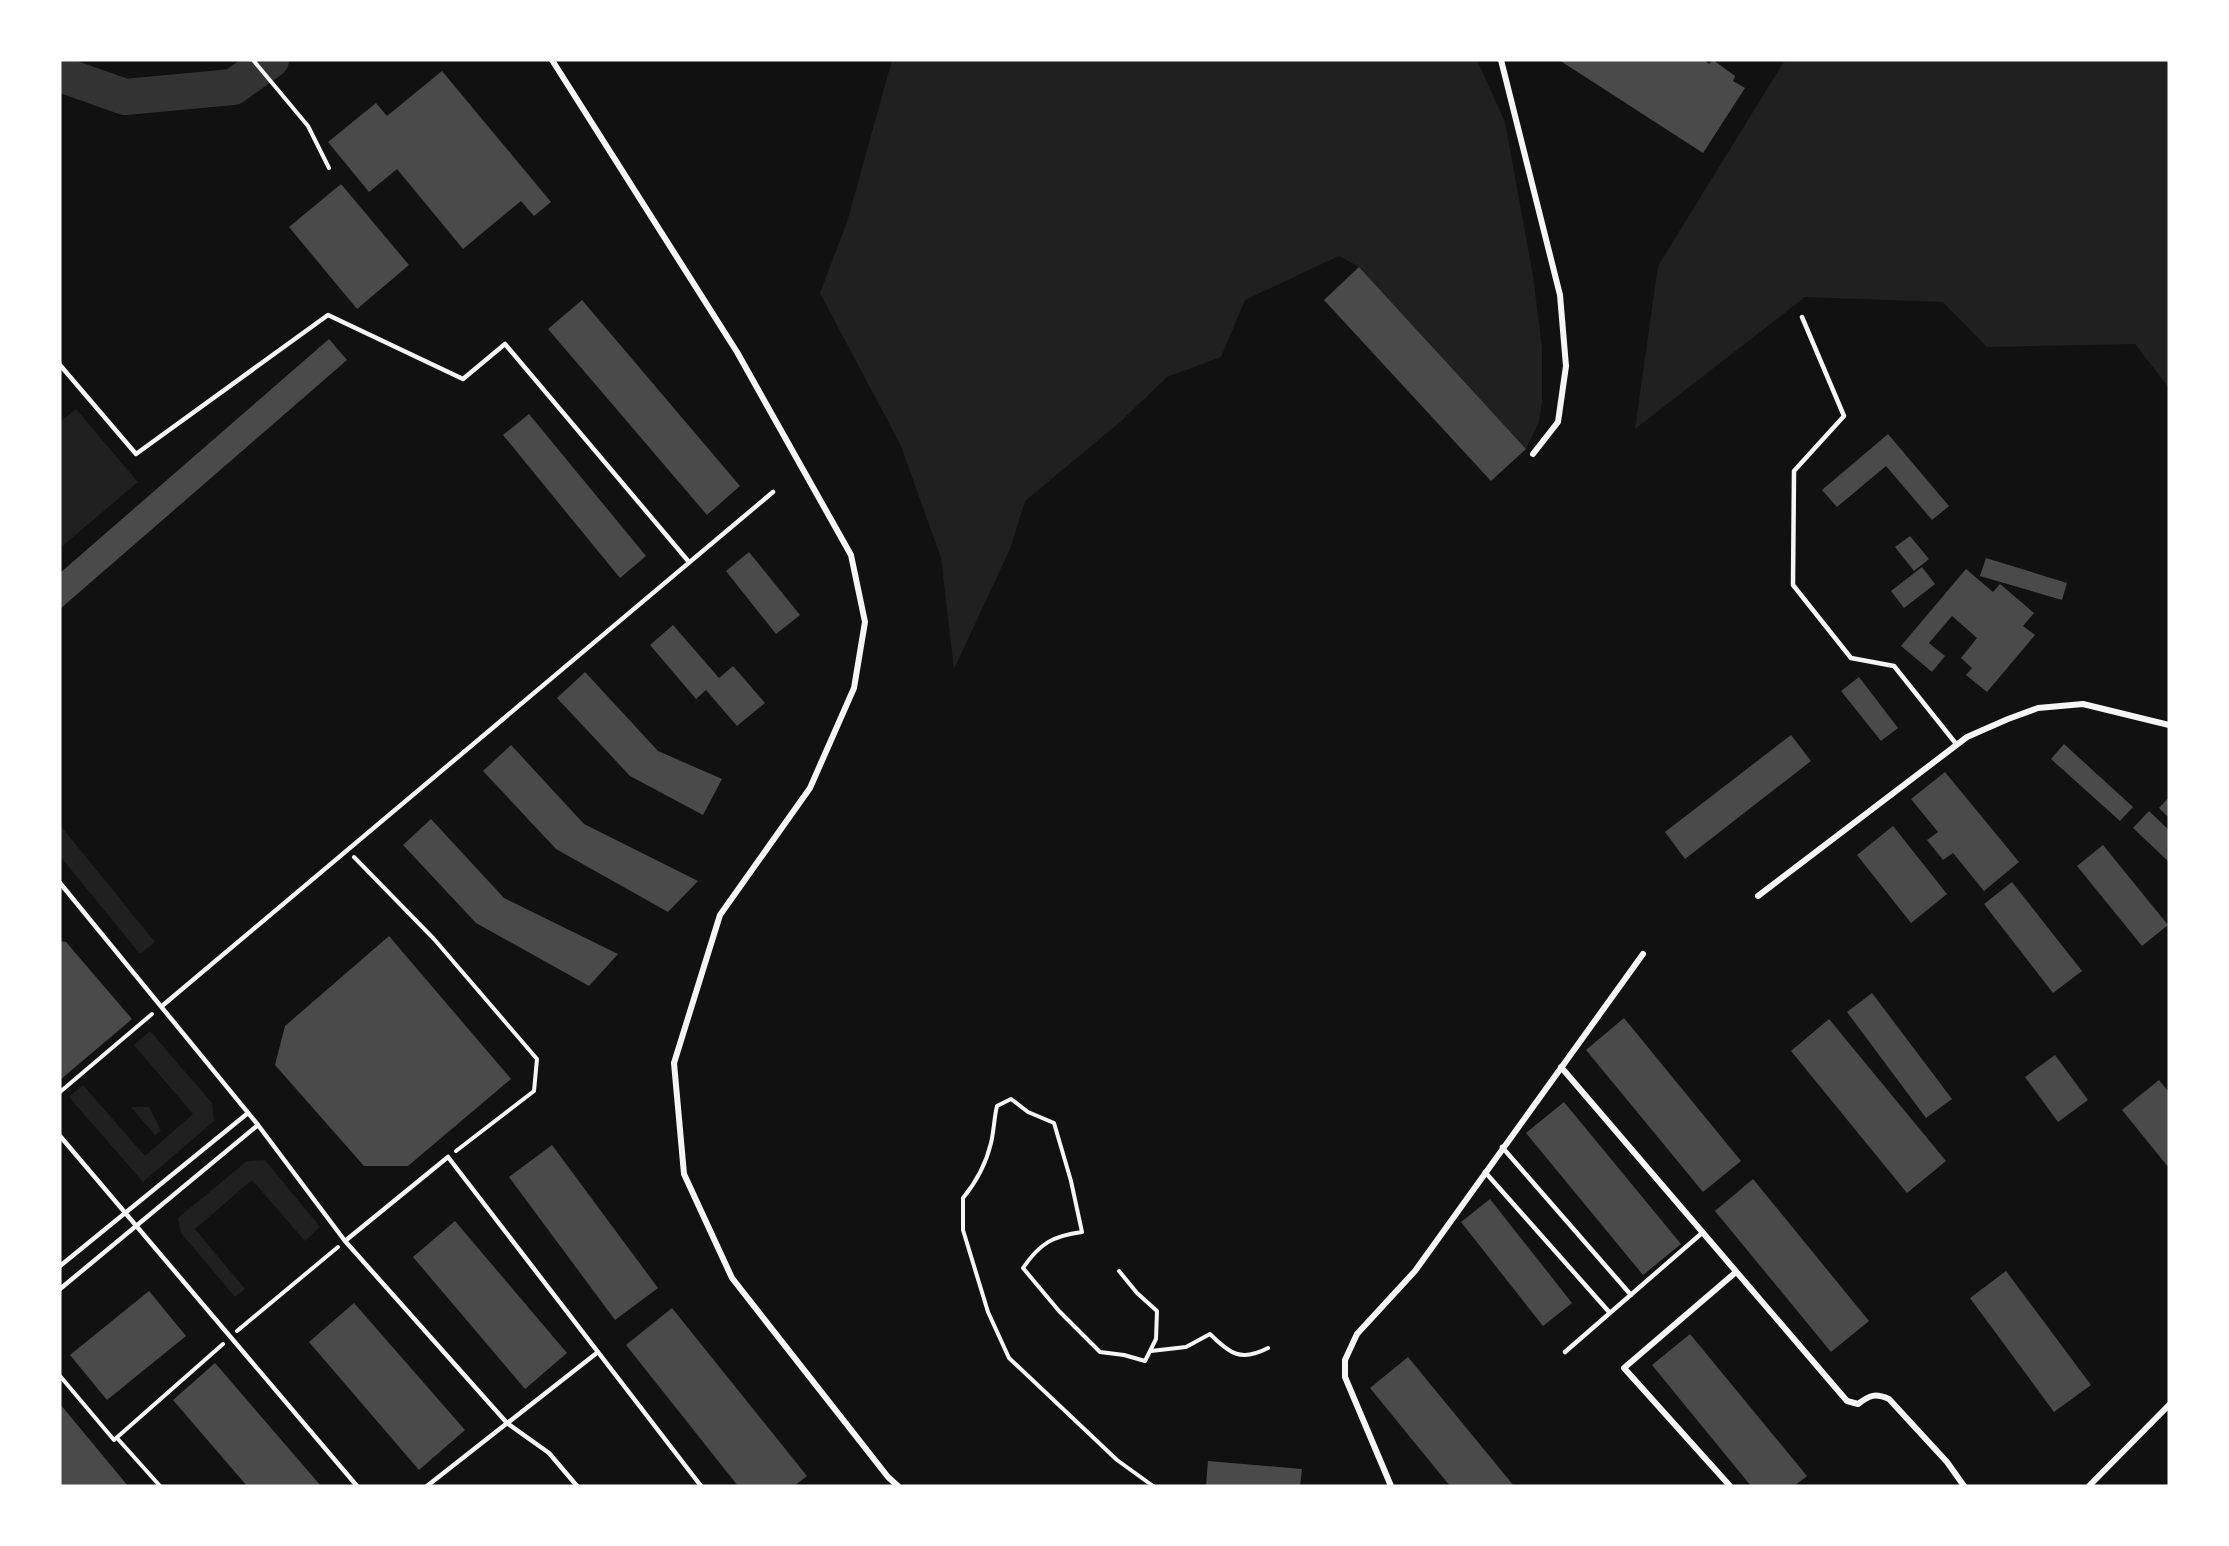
<svg xmlns="http://www.w3.org/2000/svg" width="2229" height="1546" font-family="'Work Sans',sans-serif">
  <style>
    .green { fill: #202020 }
    .lines { fill: none; stroke-linecap: round; stroke-linejoin: round }
    .river { stroke: #333; stroke-width: 36 }
    .building { fill: #4a4a4a }
    .path { stroke: #f5f5f5; stroke-width: 4 }
    .service { stroke: #f5f5f5; stroke-width: 4.5 }
    .minor { stroke: #f5f5f5; stroke-width: 6 }
  </style>
  <rect width="100%" height="100%" fill="#111"/>
  <!-- green -->
  <path class="green" d="M892,60H1477L1505,122L1533,276L1542,348V401L1539,422L1526,449L1359,267L1339,256L1245,300L1221,357L1167,377L1120,422L1025,501L1010,549L954,669L941,558L901,446L820,293L847,222Z
    M1785,60H2169V388L2135,344L1987,347L1943,302L1805,297L1635,429L1658,266Z
    M76,409L138,482L60,548V422Z
    M60,825L155,942L140,954L60,856Z
    M150,1031L212,1103L214,1121L143,1182L69,1097L83,1085L145,1156L193,1114L134,1045Z
    M131,1107H149L161,1131L155,1135Z
    M265,1160L320,1227L305,1241L252,1180L195,1229L245,1289L235,1297L181,1233L178,1218L247,1161Z"/>
  <g class="lines">
    <!-- river -->
    <path class="river" d="M60,74L125,97L233,87L271,60"/>
  </g>
  <!-- building -->
  <path class="building" d="M1559,60H1704L1709,64L1713,60L1735,76L1733,81L1745,88L1703,153Z
    M442,71L551,202L534,216L521,201L463,249L397,169L369,192L328,142L376,103L387,116Z
    M341,184L409,265L357,309L289,227Z
    M1359,267L1526,449L1491,481L1324,300Z
    M582,300L740,486L707,515L548,329Z
    M329,339L347,360L60,609V573Z
    M529,414L646,556L620,578L503,435Z
    M1888,434L1949,506L1932,520L1886,466L1837,507L1822,490Z
    M1910,536L1929,559L1914,571L1895,547Z
    M749,552L800,615L776,634L726,571Z
    M1986,558L2067,583L2062,600L1980,576Z
    M1922,567L1935,584L1904,608L1891,591Z
    M1966,569L1993,592L2000,584L2034,613L2023,626L2035,635L1987,692L1966,675L1972,668L1961,658L1977,638L1952,616L1929,643L1945,656L1932,672L1901,646Z
    M673,625L719,678L733,666L765,703L737,726L706,690L696,699L650,645Z
    M585,672L658,751L722,779L703,815L630,776L557,698Z
    M1859,677L1898,728L1881,741L1841,691Z
    M1791,735L1811,761L1685,859L1665,832Z
    M2064,744L2133,807L2120,821L2051,759Z
    M511,745L584,824L698,881L668,912L556,849L483,771Z
    M1945,772L2019,862L1984,891L1953,853L1943,860L1927,840L1938,832L1911,799Z
    M2169,797V818L2159,808Z
    M2149,811L2169,830V862L2133,828Z
    M431,819L504,898L618,954L589,986L476,923L403,845Z
    M1893,826L1947,894L1911,923L1857,855Z
    M2103,845L2168,925L2142,946L2077,866Z
    M2012,882L2082,971L2053,993L1984,904Z
    M389,936L511,1079L408,1166H364L275,1065L285,1026Z
    M60,941L66,942L132,1019L60,1080Z
    M1872,993L1952,1099L1926,1118L1847,1012Z
    M1624,1018L1741,1161L1703,1192L1586,1050Z
    M1829,1019L1946,1161L1907,1193L1791,1051Z
    M2055,1055L2088,1100L2058,1122L2025,1077Z
    M2159,1080L2169,1092V1168L2122,1110Z
    M1564,1102L1681,1244L1643,1275L1526,1133Z
    M552,1145L658,1288L615,1320L509,1177Z
    M1753,1179L1869,1321L1831,1352L1715,1211Z
    M1490,1199L1572,1303L1543,1326L1461,1222Z
    M455,1221L567,1353L525,1389L413,1257Z
    M2006,1271L2091,1385L2054,1412L1970,1298Z
    M149,1291L186,1336L107,1400L70,1355Z
    M354,1303L465,1430L419,1470L309,1342Z
    M672,1308L807,1476L794,1486H738L626,1345Z
    M1690,1334L1807,1476L1794,1486H1751L1652,1365Z
    M1408,1357L1514,1486H1450L1370,1388Z
    M215,1363L321,1486H247L173,1400Z
    M60,1404L128,1486H60Z
    M1208,1461L1302,1469L1300,1486H1206Z"/>
  <g class="lines">
    <!-- path -->
    <path class="path" d="M253,60L308,126L329,168
      M354,857L434,939L537,1059L534,1091L456,1151
      M60,1092L152,1014
      M1119,1271L1137,1293L1157,1311L1156,1339L1145,1361L1124,1355L1100,1352L1059,1311L1023,1268C1040,1243 1053,1236 1082,1232L1071,1181L1054,1123L1028,1112L1011,1099L997,1106C994,1118 994,1131 991,1143C986,1164 977,1181 963,1198V1230L988,1312L1009,1358L1117,1460L1153,1486
      M237,1331L338,1247
      M1151,1351L1186,1347L1210,1334C1230,1354 1241,1362 1268,1348
      M60,1376L114,1440L223,1344
      M117,1438L160,1486"/>
    <!-- service -->
    <path class="service" d="M1802,317L1844,416L1794,471L1793,585L1851,658L1894,666L1957,745
      M60,365L136,454L328,315L463,379L505,344L689,562
      M60,883L258,1125L345,1241L507,1423L549,1453L577,1486
      M162,1006L773,492
      M60,1136L357,1486
      M1502,1147L1631,1295
      M1485,1172L1610,1313
      M345,1241L448,1157L701,1486
      M60,1266L248,1113
      M60,1289L258,1125
      M1565,1352L1702,1233
      M427,1486L598,1352"/>
    <!-- minor -->
    <path class="minor" d="M552,60L737,352L851,555L865,622L854,688L810,788L720,915L674,1063L684,1174L732,1278L888,1477L898,1486
      M1501,60L1560,295L1566,366L1558,422L1533,454
      M1758,896L1967,737L2008,719L2038,708L2083,704L2169,725
      M1561,1067L1847,1401L1858,1404C1870,1395 1875,1393 1889,1399L1947,1462L1964,1486
      M1391,1486L1345,1377V1360L1357,1334L1415,1271L1643,954
      M1730,1486L1624,1368L1736,1272
      M2089,1486L2169,1405"/>
  </g>
  <!-- border -->
  <rect width="2229" height="1546" fill="none" stroke="#ffffff" stroke-width="123"/>
</svg>
